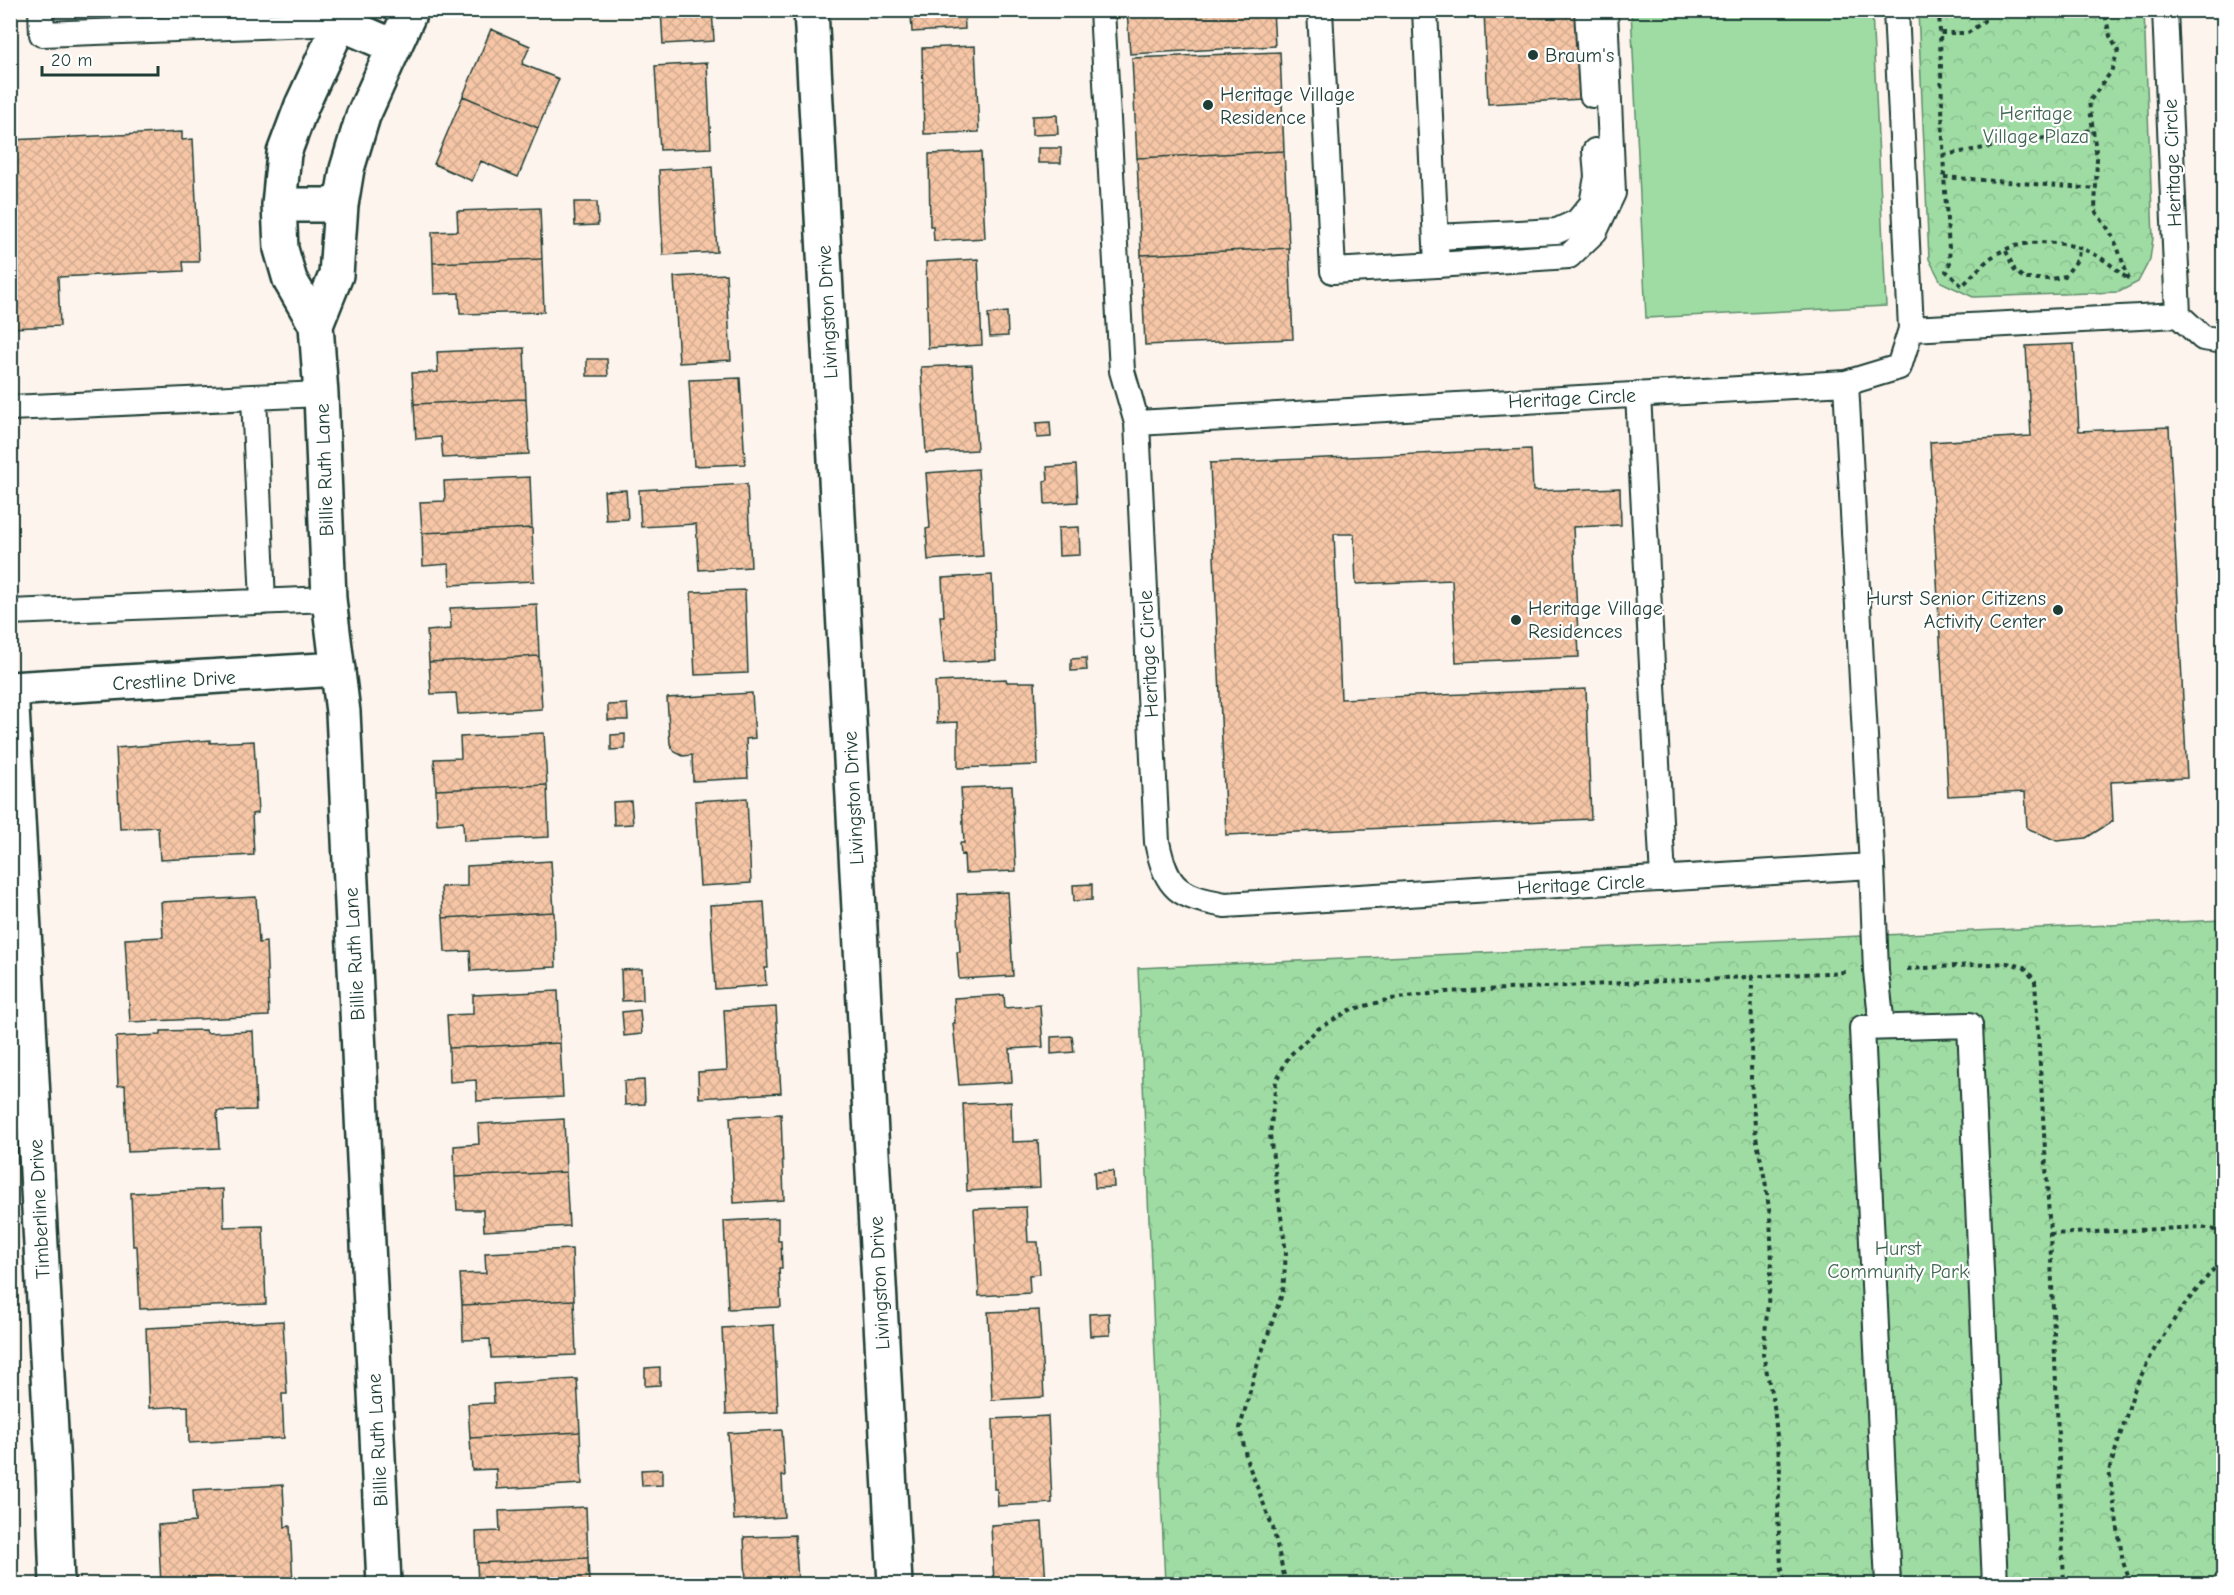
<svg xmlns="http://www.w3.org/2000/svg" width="2234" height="1595" font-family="'Comic Neue',sans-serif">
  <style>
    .grass { fill: #9fdca3; stroke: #5f8c6c; stroke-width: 1.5 }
    .park { fill: url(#park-crowns); stroke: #5f8c6c; stroke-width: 1.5 }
    .building { fill: url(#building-cross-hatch); stroke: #1f3d34; stroke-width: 1.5 }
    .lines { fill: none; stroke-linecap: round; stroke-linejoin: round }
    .service-casing { stroke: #1f3d34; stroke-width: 28 }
    .minor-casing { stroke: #1f3d34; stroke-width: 38 }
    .path { stroke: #1f3d34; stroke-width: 4; stroke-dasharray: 4.5 4.5; stroke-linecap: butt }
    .service { stroke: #fff; stroke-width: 24 }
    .minor { stroke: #fff; stroke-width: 33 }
    .poi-dot { fill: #1f3d34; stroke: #fff; stroke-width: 2 }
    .labels { text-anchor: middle; stroke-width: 4.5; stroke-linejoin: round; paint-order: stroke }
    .poi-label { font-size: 20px; fill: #1f3d34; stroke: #fff; text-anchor: start }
    .park-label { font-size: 20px; fill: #3f6550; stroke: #fff }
    .street-label { font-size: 20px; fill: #1f3d34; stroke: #fff }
  </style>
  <defs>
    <pattern id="park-crowns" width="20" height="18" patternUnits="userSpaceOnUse" patternTransform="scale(1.5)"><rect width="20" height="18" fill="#9fdca3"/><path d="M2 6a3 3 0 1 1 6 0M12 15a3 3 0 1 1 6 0" fill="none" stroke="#88be8d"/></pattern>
    <pattern id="building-cross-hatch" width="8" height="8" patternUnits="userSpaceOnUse" patternTransform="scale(1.5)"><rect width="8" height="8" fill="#f6c6a6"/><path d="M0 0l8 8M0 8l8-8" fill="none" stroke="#d2ab90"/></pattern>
  </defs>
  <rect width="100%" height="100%" fill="#fdf4ed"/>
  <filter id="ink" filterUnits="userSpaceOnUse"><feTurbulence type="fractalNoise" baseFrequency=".0167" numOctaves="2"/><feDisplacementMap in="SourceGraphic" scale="12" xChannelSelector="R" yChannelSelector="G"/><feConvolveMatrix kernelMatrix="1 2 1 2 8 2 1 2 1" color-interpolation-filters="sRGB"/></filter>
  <g filter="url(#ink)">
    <!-- grass -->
    <path class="grass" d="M1631,11H1872L1886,306L1646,318Z"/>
    <!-- park -->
    <path class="park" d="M1918,11H2144L2153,238L2150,259L2138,282L2119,292L1973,297L1941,282L1929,259Z
      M2223,920V1584H1165L1138,968Z"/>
    <!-- building -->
    <path class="building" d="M661,10H712L714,41L663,44Z
      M903,10H964L965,29L912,32L911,13H903Z
      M1127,10H1273L1275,46L1130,54Z
      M1484,10H1578L1582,99L1488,104Z
      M491,29L530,46L522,64L559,79L538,128L463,96Z
      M975,46L979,132L924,134L922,48Z
      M1280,52L1284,151L1137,158L1132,58Z
      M707,63L711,148L660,150L655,66Z
      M463,96L538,128L518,177L481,161L472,181L434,164Z
      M1057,115L1058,134L1032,135V116Z
      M182,132V140L193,139L199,262H183L184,271L58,277L60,326L10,328V140Z
      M1038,148H1061V163H1038Z
      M1284,151L1289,248L1141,255L1137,158Z
      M981,152L985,238L934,241L933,226H930L929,154Z
      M712,167L717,252L663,255L659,170Z
      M574,202H597L598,225L575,226Z
      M540,208L542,259L433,263L432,232L458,231L457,211Z
      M1289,248L1293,339L1145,345L1141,255Z
      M542,259L544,312L460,314L459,293L434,294L433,263Z
      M978,259L982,345L928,348L926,262Z
      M726,274L731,360L679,363L674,277Z
      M1007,312L1008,336L990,337L988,314Z
      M2074,344L2079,431L2169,427L2187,778L2111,782L2113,821L2086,838L2057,841L2027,828L2025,792L1948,796L1930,442L2031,436L2026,346Z
      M524,348L526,399L414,404L412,373L438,372L437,352Z
      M587,359H607L608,376H587Z
      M972,365L977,450L926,453L921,367Z
      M740,378L745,464L694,466L689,380Z
      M526,399L529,454L443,458L441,437L416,439L414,404Z
      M1050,422L1051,437L1037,438L1036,423Z
      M1531,449L1533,491L1620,488L1621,525L1573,527L1579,657L1456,662L1452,580L1356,584L1354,534H1334L1341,699L1586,689L1591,819L1226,835L1210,463Z
      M1076,465L1078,502L1045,504L1044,481L1048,480L1047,467Z
      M978,469L983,556L928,560L926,529L930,528L926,473Z
      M530,477L532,528L422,533L420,502L445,501L444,481Z
      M747,484L751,567L699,570L696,524L641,527L639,490Z
      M626,490L628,519L606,520L604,491Z
      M1079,527L1080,555L1059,556L1058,528Z
      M532,528L534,581L450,585L449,564L423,566L422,533Z
      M992,575L996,660L944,663L940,616H944L942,578Z
      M745,590L748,673L695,675L691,592Z
      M537,604L539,656L429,662L427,631L451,629L450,608Z
      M539,656L542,709L458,714L456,693L431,694L429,662Z
      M1086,658L1087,670L1071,671V659Z
      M1006,679L1007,682H1035L1038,765L958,768V722L937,723L935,682Z
      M752,693L755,738L746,739L748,778L693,781L692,755L683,756L675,752L670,744L667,698Z
      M627,704L628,720H608V705Z
      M544,733L547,785L436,790L434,759L461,758L460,737Z
      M625,734V749L611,750V735Z
      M210,740V743L254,741L258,813L252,814L254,855L160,860L158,827L120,829L116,748Z
      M547,785L549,837L464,841L463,822L437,824L436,790Z
      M1012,786L1016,871L965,873L964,854L961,855L960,843H964L961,788Z
      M747,798L751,883L700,886L695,801Z
      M631,801L633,824L614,825L613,802Z
      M551,861L554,912L443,918L441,887L467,886V866Z
      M1092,884V900L1074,901L1073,885Z
      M1008,892L1013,976L959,979L957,952H960L957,894Z
      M256,897L259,943L266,942L269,1016L130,1022L125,939L163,937L161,902Z
      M764,902L768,968H765L766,985L715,989L710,905Z
      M554,912L556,967L471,971L470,951L445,952L443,918Z
      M642,969L643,1000L622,1001L621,970Z
      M558,991L560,1043L449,1048L447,1015L473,1014V995Z
      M1004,995L1005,1008L1040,1005L1043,1047L1010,1049L1012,1082L959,1085L953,1023H955L954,998Z
      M776,1007L781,1093L699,1098L698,1072L727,1070L724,1010Z
      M640,1010L642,1034L624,1036L622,1012Z
      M206,1030L207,1033L253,1031L256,1110L217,1111L219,1148L128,1152L125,1085L118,1086L116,1037L161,1035V1031Z
      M1072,1036L1074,1052L1051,1054V1037Z
      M560,1043L563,1097L477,1101L476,1080L450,1082L449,1048Z
      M644,1080L645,1104L625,1105L624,1081Z
      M1011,1102L1012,1142L1038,1141L1040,1187L967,1191L963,1104Z
      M781,1114L784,1200L734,1203L730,1117Z
      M564,1119L566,1172L455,1177L454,1146L479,1144L478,1124Z
      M1113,1171L1114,1187L1095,1188L1094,1172Z
      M566,1172L569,1226L484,1231L483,1210H457L455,1177Z
      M223,1189L224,1227L263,1226L266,1304L140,1309L137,1246H133L131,1193Z
      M1026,1207L1028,1242H1038L1040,1274L1029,1275L1030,1293L979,1296L974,1209Z
      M778,1218V1241H781L782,1268H779L781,1307L728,1309L724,1221Z
      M572,1249L574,1300L462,1305L460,1274L486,1273L485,1253Z
      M574,1300L576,1355L491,1358L490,1339L463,1340L462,1305Z
      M1039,1310L1044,1397L992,1400L988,1312Z
      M1109,1313L1110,1335L1090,1336L1089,1314Z
      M283,1321L287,1394H282L284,1438L189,1443L188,1406L149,1408L146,1328Z
      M774,1325L778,1412L726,1414L722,1328Z
      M660,1367V1385L645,1386V1368Z
      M577,1379L580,1432L470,1438L468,1404L494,1403L493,1384Z
      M1048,1416L1052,1503L998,1506L997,1489H994L993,1419Z
      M782,1430L785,1476H782L784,1517L734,1520L728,1433Z
      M580,1432L582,1484L497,1489L496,1469L472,1470L470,1438Z
      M662,1469V1485L642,1486L641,1470Z
      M283,1485L285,1527L290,1526L293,1584H161L158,1525L195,1522L193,1490Z
      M586,1507L588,1558L477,1563L476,1532L500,1531L499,1511Z
      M1042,1522L1046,1584H994L991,1525Z
      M795,1535L798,1581H800V1584H746L744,1537Z
      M588,1558L589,1584H478L477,1563Z"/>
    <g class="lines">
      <!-- service casing -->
      <g class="service-casing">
        <path id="service" d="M41,10L42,34L340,23
          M1102,10L1122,371L1137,423
          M1320,10L1333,271L1437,265
          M1425,10L1437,265L1569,256L1595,231L1613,193L1605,10
          M1587,10L1592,95
          M2165,10L2178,315L2203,338L2224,341
          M1436,237L1557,231L1577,222L1592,204L1597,177L1595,151
          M1911,329L2178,315
          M1846,383L1137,423L1157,842C1167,891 1179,896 1225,905L1872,866
          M1638,394L1663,879
          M254,397L263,602
          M10,408L321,394
          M10,612L329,599
          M1882,1027L1876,971L1872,866L1846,383L1899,367L1911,329L1896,10
          M1888,1584L1862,1028L1970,1025L1995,1584"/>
      </g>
      <!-- minor casing -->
      <g class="minor-casing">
        <path id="minor" d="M346,10L302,105L284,153L279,205L281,249L290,280L316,325L321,394L329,599L343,712L384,1584
          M811,10L895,1584
          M340,23L393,46
          M279,205H341
          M316,325L336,275L341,205L347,169L363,116L411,10
          M10,689L338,669
          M11,689L53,1468L57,1584"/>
      </g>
      <!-- path -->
      <path class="path" d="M1939,10L1940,33
        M1983,10L1984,21L1968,33H1940L1944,177L1950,263L1946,271L1962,286C1972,276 1981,265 1992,257C2021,236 2070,239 2099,257C2110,263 2119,272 2129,280L2117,246L2109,230L2095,211L2097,158L2089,102L2111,72L2118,51L2110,36L2104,10
        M1943,155L2093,130
        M1944,177L2097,189
        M2006,251L2015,271L2025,279H2052L2065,276L2078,259L2079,248
        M1907,969L2007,963L2024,967L2035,981L2050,1234L2064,1584
        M1752,976L1751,1080L1756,1137L1765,1180L1770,1216L1772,1262L1763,1354L1774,1406L1780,1467L1778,1516L1781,1565L1786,1584
        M2050,1234L2202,1227L2224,1232
        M1286,1584L1273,1528L1247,1461L1240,1428L1256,1369L1283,1291L1286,1253L1270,1135L1276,1081L1289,1056L1318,1029L1350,1010L1391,999L1446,992L1845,972
        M2131,1584L2123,1562L2109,1471L2135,1388L2155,1348L2182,1308L2217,1265L2224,1250"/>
      <!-- service -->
      <use href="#service" class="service"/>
      <!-- minor -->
      <use href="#minor" class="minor"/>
    </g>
  </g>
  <!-- markers -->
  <g class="poi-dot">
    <circle cx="1533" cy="55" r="6"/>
    <circle cx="1208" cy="105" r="6"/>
    <circle cx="2058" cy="610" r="6"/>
    <circle cx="1516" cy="620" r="6"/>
  </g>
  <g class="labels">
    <!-- poi labels -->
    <g class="poi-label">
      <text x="1545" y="62">Braum's</text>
      <text x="1220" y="101">Heritage Village<tspan x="1220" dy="23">Residence</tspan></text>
      <text x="2046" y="605" text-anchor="end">Hurst Senior Citizens<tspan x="2046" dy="23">Activity Center</tspan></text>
      <text x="1528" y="615">Heritage Village<tspan x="1528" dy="23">Residences</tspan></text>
    </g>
    <!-- park labels -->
    <g class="park-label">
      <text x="2036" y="120">Heritage<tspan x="2036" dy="23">Village Plaza</tspan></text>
      <text x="1898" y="1255">Hurst<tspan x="1898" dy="23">Community Park</tspan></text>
    </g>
    <!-- street labels -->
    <g class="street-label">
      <text transform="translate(2172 163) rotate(-92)" y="7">Heritage Circle</text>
      <text transform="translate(827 312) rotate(-93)" y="7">Livingston Drive</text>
      <text transform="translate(1572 398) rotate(-3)" y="7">Heritage Circle</text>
      <text transform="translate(324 470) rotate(-92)" y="7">Billie Ruth Lane</text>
      <text transform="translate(1148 654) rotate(-93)" y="7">Heritage Circle</text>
      <text transform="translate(174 680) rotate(-3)" y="7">Crestline Drive</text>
      <text transform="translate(853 798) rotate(-93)" y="7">Livingston Drive</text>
      <text transform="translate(1581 884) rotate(-3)" y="7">Heritage Circle</text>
      <text transform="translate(354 954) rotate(-93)" y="7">Billie Ruth Lane</text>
      <text transform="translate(39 1209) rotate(-93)" y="7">Timberline Drive</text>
      <text transform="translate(879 1283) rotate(-93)" y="7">Livingston Drive</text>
      <text transform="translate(377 1440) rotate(-93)" y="7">Billie Ruth Lane</text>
    </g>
  </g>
  <!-- margin -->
  <rect width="2234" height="1595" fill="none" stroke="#fff" stroke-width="36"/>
  <rect x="18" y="18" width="2198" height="1559" fill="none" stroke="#1f3d34" stroke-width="2" filter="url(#ink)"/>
  <!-- scale -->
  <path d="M42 66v9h116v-9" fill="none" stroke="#1f3d34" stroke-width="3"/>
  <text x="51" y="66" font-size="18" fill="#1f3d34" stroke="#ffffff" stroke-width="4.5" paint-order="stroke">20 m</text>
</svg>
